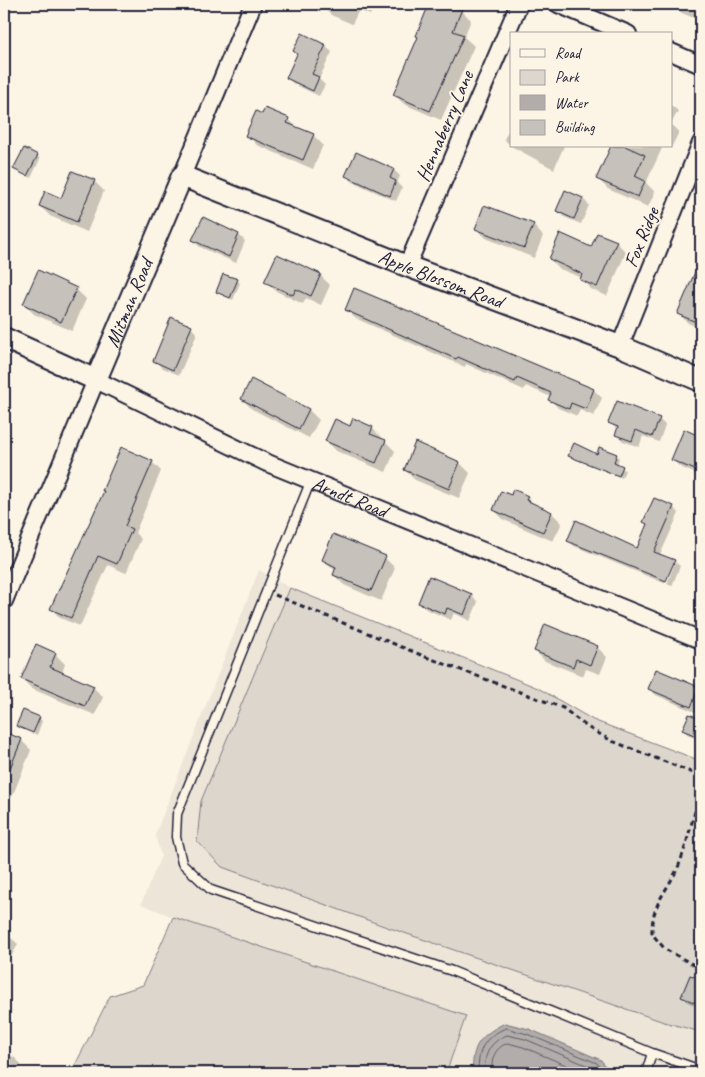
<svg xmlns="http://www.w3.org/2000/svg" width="705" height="1077" font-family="Caveat,sans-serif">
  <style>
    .built { fill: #ece5d8 }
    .green { fill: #dcd6cc; stroke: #7f7c84 }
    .water { fill: #b2adab; stroke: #78757e }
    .shadow { fill: #0003 }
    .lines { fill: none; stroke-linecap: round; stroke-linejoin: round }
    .shore { stroke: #5c5a68; stroke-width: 1 }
    .building { fill: #c6c1bb; stroke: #22223b }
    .service-casing { stroke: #22223b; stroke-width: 11 }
    .minor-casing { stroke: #22223b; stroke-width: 20 }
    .tertiary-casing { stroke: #22223b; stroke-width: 24 }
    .path { stroke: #22223b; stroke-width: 3; stroke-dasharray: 5 4; stroke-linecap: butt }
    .service { stroke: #fcf5e5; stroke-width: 8 }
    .minor { stroke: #fcf5e5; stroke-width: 16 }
    .tertiary { stroke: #fcf5e5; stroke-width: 20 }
    .labels { text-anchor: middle; stroke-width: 4; stroke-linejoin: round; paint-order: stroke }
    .street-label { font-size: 20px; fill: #22223b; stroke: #fcf5e5 }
  </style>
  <rect width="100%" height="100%" fill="#fcf5e5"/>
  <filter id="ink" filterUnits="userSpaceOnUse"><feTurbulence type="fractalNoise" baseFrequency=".02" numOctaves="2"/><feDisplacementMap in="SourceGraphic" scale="10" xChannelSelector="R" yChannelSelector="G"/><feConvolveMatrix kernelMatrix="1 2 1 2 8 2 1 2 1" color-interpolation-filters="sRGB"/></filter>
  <g filter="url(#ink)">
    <!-- built -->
    <path class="built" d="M259,570L290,588L538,688L593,720L701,761V1073H446L466,1017L190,924L141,904L161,856L155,835Z"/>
    <!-- green -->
    <path class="green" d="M290,588L538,688L593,720L701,761V1032L664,1022L384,926L222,867L197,841L201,801Z
      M173,917L466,1016L446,1073H71L110,996L143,985Z"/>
    <!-- water -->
    <path class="water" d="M505,1023L529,1029L601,1060L610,1073H473C471,1045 481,1035 505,1023Z"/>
    <!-- shadow -->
    <path class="shadow" d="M322,4H384L382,7L375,4L370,15L359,10L352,24L331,15Z
      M430,4H447L461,10L471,20L464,37L474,46L441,120L404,104L394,94L419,38L417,36Z
      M672,4H701V21L682,13Z
      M325,46L332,52L319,79L325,85L319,96L294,84L287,78Z
      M671,105L678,111L671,124L679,132L671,148L669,146H671Z
      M263,116L288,119L298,128L313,135L323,145L313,169L257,145L247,135Z
      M511,126V146L504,139Z
      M511,146H564L554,169Z
      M612,146H663L646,183L655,192L648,207L608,189L598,179Z
      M37,156L40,159L31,178L14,169Z
      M394,170L400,176L397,183L402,188L396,201L353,182L347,176Z
      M94,181L104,191L87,232L50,216L40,206L62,199Z
      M566,191L583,199L589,205L581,224L564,217L558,210Z
      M533,225L543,236L534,258L486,238L476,228Z
      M239,235L245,241L236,263L200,247L193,240Z
      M616,242L626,252L607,296L591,289L582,278L560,269L550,259Z
      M700,264H701V329L688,323L679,314Z
      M320,275L330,285L321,305L306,298L303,304L276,291L266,281Z
      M237,280L240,283L233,300L217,292Z
      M76,289L86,299L72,331L34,314L24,304Z
      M355,290L594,390L602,398L594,416L580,410L577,416L558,408L550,399L551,397L526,386L524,390L466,364L465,367L355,318L346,310Z
      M191,327L197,334L179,375L161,367L154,360Z
      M252,381L309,410L319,420L309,438L252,409L242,399Z
      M659,419L665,425L659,442L643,436L639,447L623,441L616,434L618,430L610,423Z
      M350,427L372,428L395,451L386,472L336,451L326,441Z
      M684,431L701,439V476L680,467L672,459Z
      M416,444L460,463L470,473L459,498L415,480L405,470Z
      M616,455L619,458L617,465L625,470L622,478L570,456Z
      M152,462L161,471L135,533L141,539L126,573L108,565L80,626L60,618L51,608L105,492Z
      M511,497H527L536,506L552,513L562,523L553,541L504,520L494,510Z
      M673,507L679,513L660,555L675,562H673L664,583L574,546L568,540L637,549Z
      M385,558L395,568L381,601L344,585L334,575L336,571L323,560Z
      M675,562L680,566L672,586L667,584Z
      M701,576V599L695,593Z
      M430,578L472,596L478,602L470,621L454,613L451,620L426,609L419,602Z
      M546,626L597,647L607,657L600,674L586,669L583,676L545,661L535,651Z
      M55,654L65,664L62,673L93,687L103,697L95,715L32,689L22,679Z
      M698,688L701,691V703L697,713L656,695L650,689Z
      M690,716L701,721V741L690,736L683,730Z
      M39,718L42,721L37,735L17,726Z
      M4,733L21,740L31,750L12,797L4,793Z
      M4,932L18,944L11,957L4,953Z
      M690,977L701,981V1008L689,1003L683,997Z
      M4,1054L14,1057L21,1064L17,1073H4Z"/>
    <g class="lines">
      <!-- shore -->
      <path class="shore" d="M478,1073C478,1049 484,1037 506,1028L527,1034L597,1063L604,1073
        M484,1073C484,1055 489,1042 507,1035L525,1039L593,1068L597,1073
        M492,1073C491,1059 494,1048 508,1043L523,1047L585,1073"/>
    </g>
    <!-- building -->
    <path class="building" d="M429,4H450L462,9L453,31L464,35L430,111L393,95L418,37L416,36Z
      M302,33L326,45L312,74L319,77L313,91L286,78L297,54L293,51Z
      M265,108L289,118L287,123L314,134L303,160L245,136L256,111L262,114Z
      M611,146H625L645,155L635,176L645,181L638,197L596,179Z
      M24,148L38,155L27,176L13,169Z
      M356,152L394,169L390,178L396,181L390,196L345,176Z
      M72,171L95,180L77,222L39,206L45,191L61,198Z
      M565,190L583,198L574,219L556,211Z
      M484,205L534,224L524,248L475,229Z
      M203,217L239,234L229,257L192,240Z
      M560,233L591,247L597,233L617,241L597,287L580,280L582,274L549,259Z
      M277,254L321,274L311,296L296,289L293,295L264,282Z
      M701,258V324L677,314Z
      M38,270L77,288L61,322L23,304Z
      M223,274L238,279L230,298L216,292Z
      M354,288L594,389L586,409L571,403L569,409L548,400L551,393L517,378L515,382L458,357L456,359L345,310Z
      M171,317L192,326L173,370L153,361Z
      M251,379L309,409L299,429L241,399Z
      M617,401L660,418L652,437L636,430L632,441L615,435L618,427L608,423Z
      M353,418L373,427L370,434L386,440L376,463L325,441L335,419L350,426Z
      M684,429L701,437V457L695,470L671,460Z
      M415,442L460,462L449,489L404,470Z
      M574,443L597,454L599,447L617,454L614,462L623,466L619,476L568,456Z
      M121,447L153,461L125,526L132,529L117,564L98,556L71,618L50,609L104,491H102Z
      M513,489L528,496L526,500L552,512L543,532L493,510L501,491L511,495Z
      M654,498L674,506L654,552L675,560L666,581L567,541L576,520L637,548L647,524L643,522Z
      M333,534L386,556L371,591L333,575L336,567L322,560Z
      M429,576L472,594L464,615L447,608L445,614L418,603Z
      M545,624L598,646L590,665L576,659L573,667L534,651Z
      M36,644L56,653L50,667L94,686L85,706L21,679Z
      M656,669L699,687L691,707L648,689Z
      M23,710L40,717L33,733L16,726Z
      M689,714L701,719V738L682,730Z
      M4,732L22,739L4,783Z
      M690,975L701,979V1005L681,997Z"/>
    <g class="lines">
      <!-- service casing -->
      <g class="service-casing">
        <path id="service" d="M311,480L177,814L176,837L182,863L211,890L452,971L652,1053L701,1070
          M646,1073L652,1053"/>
      </g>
      <!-- minor casing -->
      <g class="minor-casing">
        <g id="minor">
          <path d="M558,4L628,34"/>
          <path d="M671,52L701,65"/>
          <path d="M182,176L253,4"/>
          <path d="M407,266L519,4"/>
          <path d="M620,346L701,143"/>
          <path id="s1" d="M4,601L96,380L265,462L701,640"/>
        </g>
      </g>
      <!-- tertiary casing -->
      <g class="tertiary-casing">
        <g id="tertiary">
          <path id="s2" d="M4,338L96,380L182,176L407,266L620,346L701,381"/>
        </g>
      </g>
      <!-- path -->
      <path class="path" d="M275,595L426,657L563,708L587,727L612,741L701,776
        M701,794C692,817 688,842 679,865C668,891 651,903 652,934L665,949L701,969"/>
      <!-- service -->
      <use href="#service" class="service"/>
      <!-- minor -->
      <use href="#minor" class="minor"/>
      <!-- tertiary -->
      <use href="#tertiary" class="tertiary"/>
    </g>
  </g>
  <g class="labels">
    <!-- street labels -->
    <g class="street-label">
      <text transform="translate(444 126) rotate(-67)" y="7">Hennaberry Lane</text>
      <text transform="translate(641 237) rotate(-68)" y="7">Fox Ridge</text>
      <text dy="7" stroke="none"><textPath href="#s2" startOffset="601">Apple Blossom Road</textPath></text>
      <text dy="7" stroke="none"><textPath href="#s2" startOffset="185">Mitman Road</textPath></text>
      <text dy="7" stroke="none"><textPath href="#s1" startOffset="519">Arndt Road</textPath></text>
    </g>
  </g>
  <!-- margin -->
  <rect width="705" height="1077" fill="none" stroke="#fcf5e5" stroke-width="20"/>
  <rect x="10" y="10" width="685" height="1057" fill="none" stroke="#22223b" stroke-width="2" filter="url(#ink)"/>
  <!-- legend -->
  <rect x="510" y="32" width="162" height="115" fill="#fcf5e5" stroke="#a5a1a1"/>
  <rect x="520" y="49" width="25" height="8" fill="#fcf5e5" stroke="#a5a1a1"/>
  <text x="555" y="58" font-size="15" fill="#22223b">Road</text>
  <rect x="520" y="70" width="25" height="15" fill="#dcd6cc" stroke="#a5a1a1"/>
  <text x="555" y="82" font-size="15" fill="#22223b">Park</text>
  <rect x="520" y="95" width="25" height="15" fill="#b2adab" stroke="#a5a1a1"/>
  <text x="555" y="108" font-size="15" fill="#22223b">Water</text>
  <rect x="520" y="120" width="25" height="15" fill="#c6c1bb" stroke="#a5a1a1"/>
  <text x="555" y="132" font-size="15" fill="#22223b">Building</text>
</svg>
